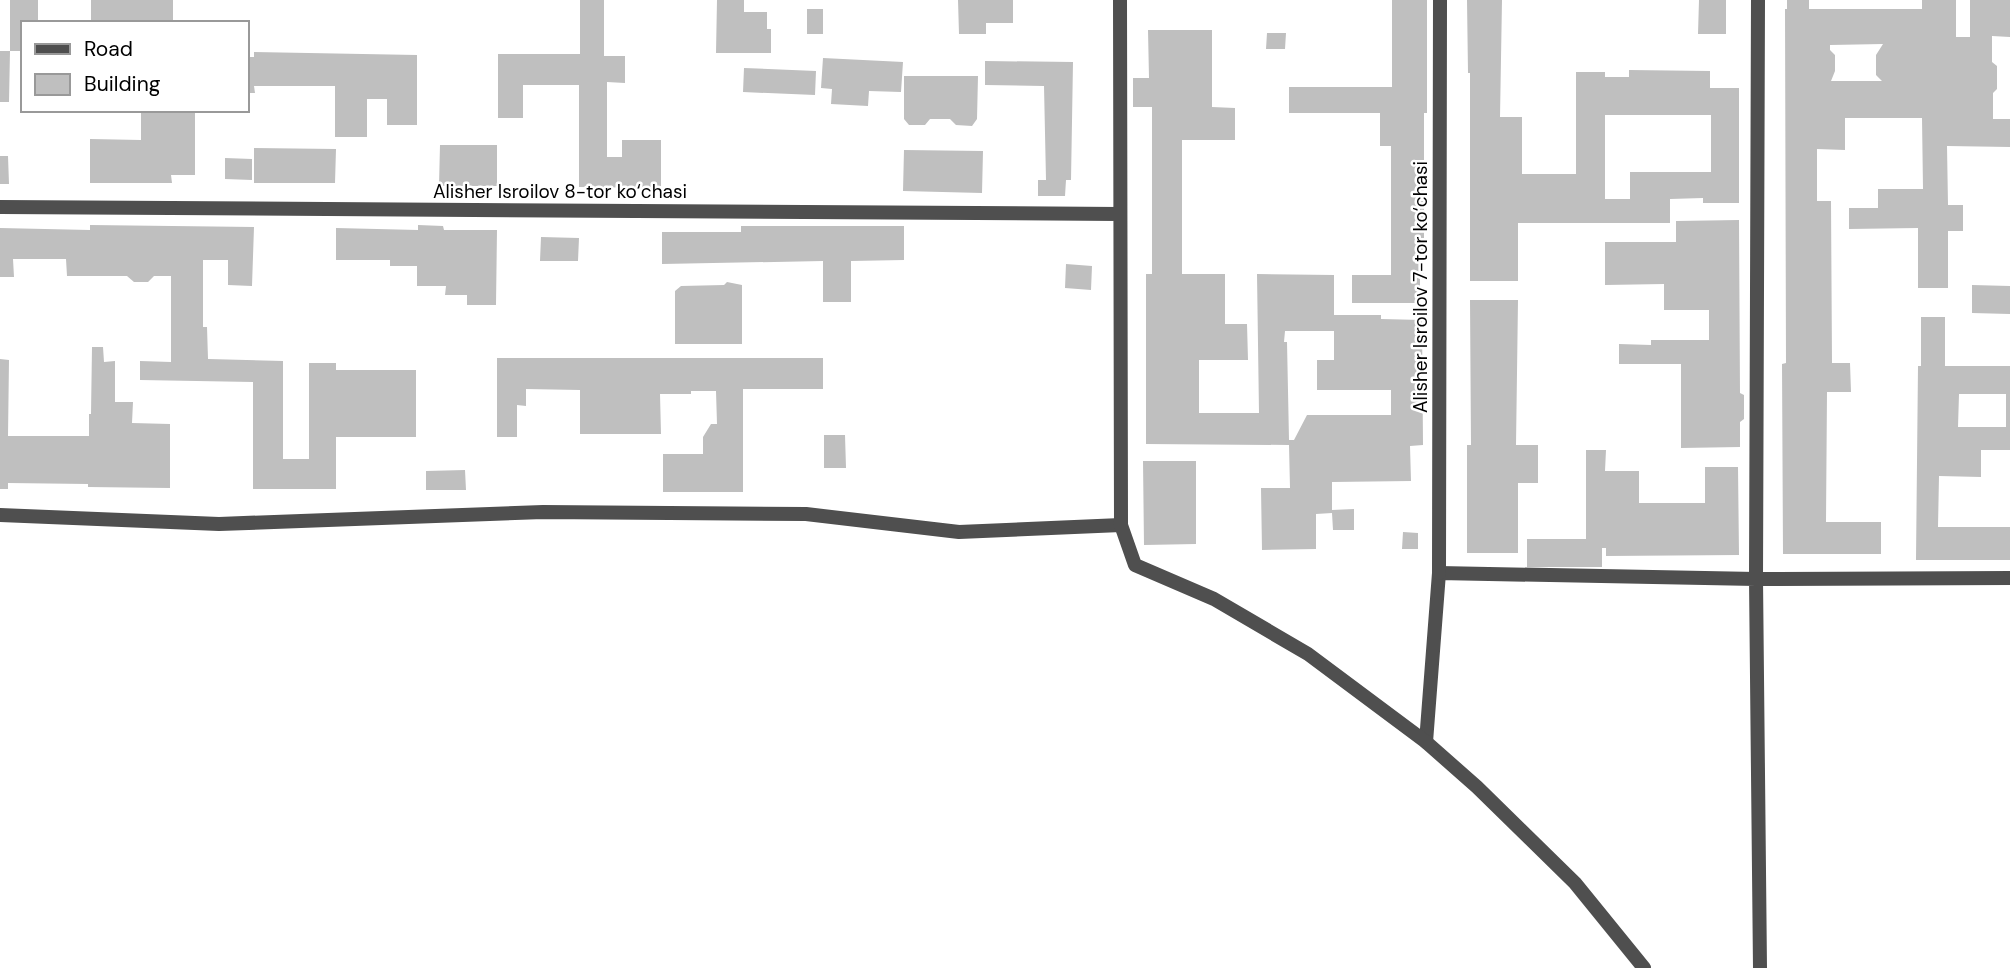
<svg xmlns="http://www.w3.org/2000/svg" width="2010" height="968" font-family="'DM Sans',sans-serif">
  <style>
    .building { fill: #bfbfbf; fill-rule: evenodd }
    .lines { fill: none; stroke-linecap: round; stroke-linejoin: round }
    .lane { stroke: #4f4f4f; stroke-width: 14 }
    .street { stroke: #4f4f4f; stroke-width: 14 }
    .labels { text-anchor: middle; stroke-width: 5; stroke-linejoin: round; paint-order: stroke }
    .street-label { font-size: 19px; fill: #000; stroke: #fff }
  </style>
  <rect width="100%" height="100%" fill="#fff"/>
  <!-- building -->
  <path class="building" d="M10,0H38V23H23V51H10Z
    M91,0H173V23H91Z
    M580,0H604V56H625V83L607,82V157H622V140H661V188L579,187V85H523V118H498V54H580Z
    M717,0H744V12H767V29H771V53H716Z
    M958,0H1013V23H986V34H959Z
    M1392,0H1427V113H1424V275H1420V303H1352V275H1391V146H1380V113H1289V87H1392Z
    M1467,0H1502L1500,117H1522V174H1576V72H1605V77H1629V70L1710,71V88H1739V203H1703V198L1670,199V223H1518V281H1470V73H1468ZM1605,115H1711V172H1630V199H1605Z
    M1699,0H1726V34H1698Z
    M1787,0H1809V9H1922V0H1956V37H1970V0H2010V37L1992,36V62L1997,66V89L1993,93V119H2010V147L1947,146L1948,205H1963V231H1948V288H1918V228L1849,229V208H1878V189H1923L1922,118H1845V150L1817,149V201H1831L1832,363H1850L1851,392H1827L1826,522H1881V554H1783L1782,364L1786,363L1785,9H1787ZM1883,44L1876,55V75L1882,81H1831L1835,71V55L1830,50V45Z
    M807,9H823V34H807Z
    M1148,30H1212V107L1235,108V140H1182V274H1225V324H1247L1248,360H1199V413H1259L1257,274L1334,275V315H1381V319L1422,320L1423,445L1410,446L1411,481L1332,482V510L1354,509V530H1333L1332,513L1316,514V549L1262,550L1261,488H1290L1289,445L1146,444V274H1152V107H1133V78H1149ZM1285,331H1334V360H1317V390H1391V415H1307L1294,440H1289L1287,342H1284Z
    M1267,33H1286L1285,49H1266Z
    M0,51H10L9,102H0Z
    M254,52L417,55V125H387V99H367V137H335V86H254L255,93H247V57H254Z
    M823,58L903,62L901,92L869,91L868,106L831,104L832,89L821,88Z
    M985,61L1073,62L1071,180H1066L1065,196H1038V180H1046L1044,86L985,85Z
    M744,68L816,71L815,95L743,92Z
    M904,76H978L977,119L972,126L956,125L950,119H930L925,125H909L904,119Z
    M141,110H195V175H171L172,183H90V139L141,140Z
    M440,145H497V186H439Z
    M254,148L336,149L335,183H254Z
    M904,150L983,151L982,193L903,191Z
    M0,156H8L9,184H0Z
    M225,158L252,159V180L225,179Z
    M1739,220L1740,393L1744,395V419L1740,422V447L1681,448V364H1619V344L1651,345V340H1709V310H1664V284L1605,285V242H1676V221Z
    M90,225L254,227L252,286L228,285V260H203V327H207L208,359L283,361V459H309V363H336V370H416V437H336V489H253V382L140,380V361L171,362V276H154L148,282H134L127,276H67L66,259H13L14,277H0V228L90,230Z
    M418,225L443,226L444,230H497L496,305H467V295H445L446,286H417V266H390V260H336V228L418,230Z
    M741,226H904V260L851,261V302H823V261L662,264V232H741Z
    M541,237L579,238L578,261H540Z
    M1066,264L1092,266L1091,290L1065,288Z
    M727,282L742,285V344H675V291L681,286L724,285Z
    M1972,285L2010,286V314L1972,313Z
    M1470,300H1518L1516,445H1538V483H1518V553H1467V445H1471Z
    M1921,317H1945V366H2010V450H1981V477L1939,476L1938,527H2010V560H1916L1918,366H1921ZM1959,394H2006V427H1958Z
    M92,347H103L104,362L115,361V402H133L132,423L170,424V488L88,487V484L8,483V489H0V359L9,360L8,436H89V414H91Z
    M497,358H823V389H743V492H663V454H703V437L711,424H717L716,391H691V394H660L661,434H580V390L526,389V406L517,405V437H497Z
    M824,435H845L846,468H824Z
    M1586,450H1606L1605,471H1639V503H1705V467H1738L1739,555L1606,556V548H1602V567H1527V539H1586Z
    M1143,461H1196V544L1144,545Z
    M465,470L466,490H426V471Z
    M1403,532L1418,533V549H1402Z"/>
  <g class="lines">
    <!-- lane -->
    <path class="lane" d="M1758,0L1756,579L1760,968
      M0,515L219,524L543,512L806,514L959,532L1121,525
      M1426,742L1439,573L1756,579L2010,578"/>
    <!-- street -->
    <path class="street" d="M1120,0L1121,525L1135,565L1214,599L1308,654L1426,742L1477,787L1575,883L1644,968
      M0,207L1119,214
      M1439,573L1440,0"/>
  </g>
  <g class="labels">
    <!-- street labels -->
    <g class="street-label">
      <text x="560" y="198">Alisher Isroilov 8-tor ko‘chasi</text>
      <text transform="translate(1420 287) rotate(-90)" y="7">Alisher Isroilov 7-tor ko‘chasi</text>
    </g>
  </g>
  <!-- legend -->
  <rect x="21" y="21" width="228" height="91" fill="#ffffff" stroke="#999999" stroke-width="2"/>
  <rect x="35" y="44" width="35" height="10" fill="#4f4f4f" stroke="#999999" stroke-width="2"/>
  <text x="84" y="56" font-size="21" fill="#000000">Road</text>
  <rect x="35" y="74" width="35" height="21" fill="#bfbfbf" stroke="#999999" stroke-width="2"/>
  <text x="84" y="91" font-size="21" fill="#000000">Building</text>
</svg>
